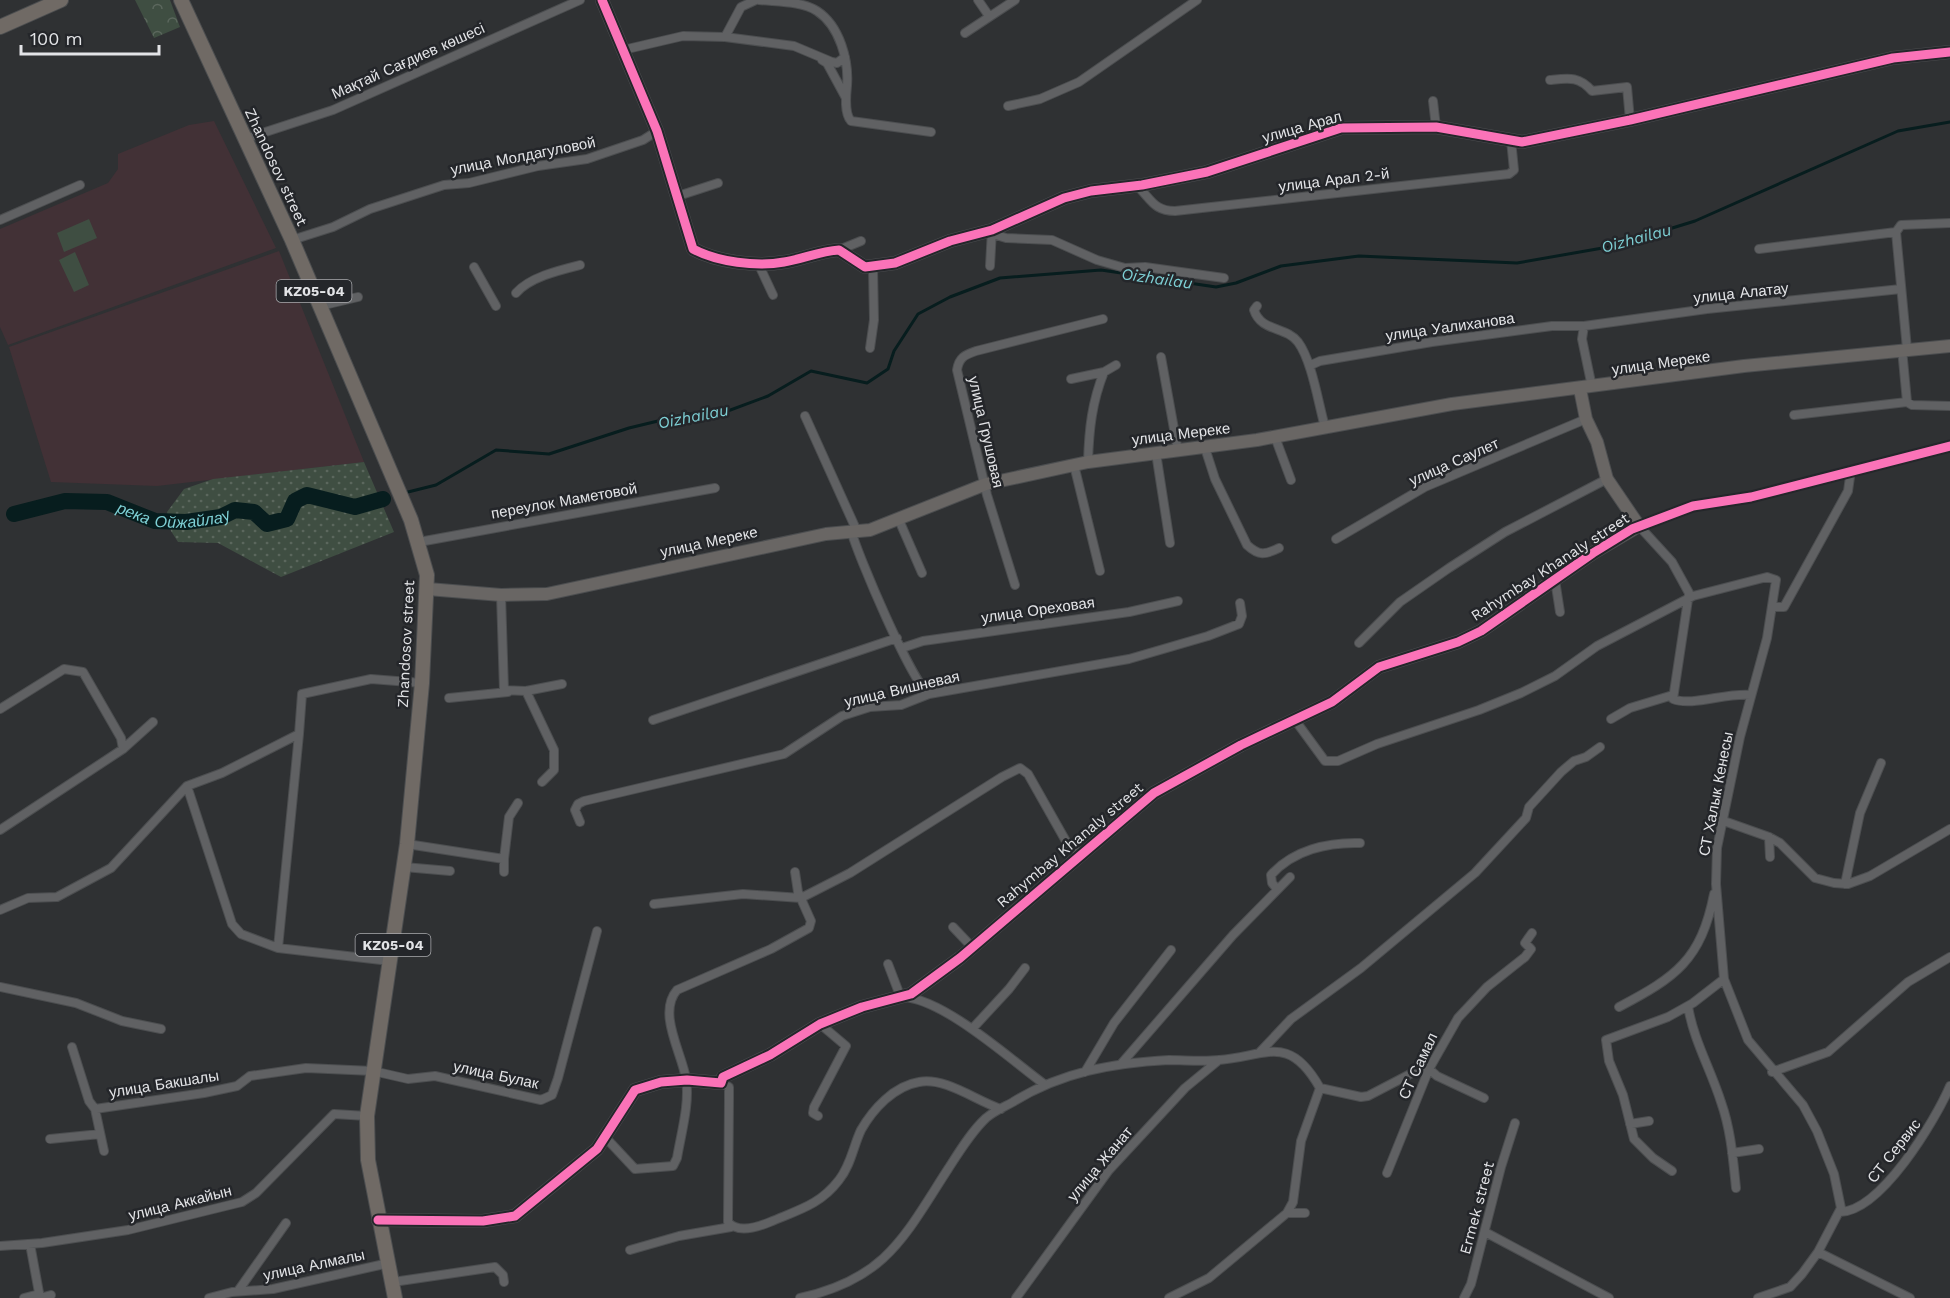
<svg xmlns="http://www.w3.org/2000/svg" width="1950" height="1298" font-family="'Work Sans',sans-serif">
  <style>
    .education { fill: #423136 }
    .grass { fill: url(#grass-dots) }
    .park { fill: url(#park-crowns) }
    .pitch { fill: #3f4e42 }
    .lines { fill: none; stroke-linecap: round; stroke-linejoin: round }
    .stream { stroke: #071d1e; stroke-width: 3 }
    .river { stroke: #071d1e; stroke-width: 16 }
    .street-casing { stroke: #4c4e50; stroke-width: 10 }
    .secondary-casing { stroke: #4c4e50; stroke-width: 14 }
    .primary-casing { stroke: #4c4e50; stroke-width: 16 }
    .street { stroke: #606163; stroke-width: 8 }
    .secondary { stroke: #696664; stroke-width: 12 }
    .primary { stroke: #706a65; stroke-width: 14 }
    .cycleway-casing { stroke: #24262a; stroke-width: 13 }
    .cycleway { stroke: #fb73b8; stroke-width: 9 }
    .labels { text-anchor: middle; stroke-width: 5; stroke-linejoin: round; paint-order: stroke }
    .shield { fill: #24262a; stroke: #aaabae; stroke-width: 1.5 }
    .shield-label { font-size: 14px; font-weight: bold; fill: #e3e4e7 }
    .street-label { font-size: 15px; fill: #e3e4e7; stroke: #24262a }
    .water-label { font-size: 16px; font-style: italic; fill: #7ed0d5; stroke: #24262a }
  </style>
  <defs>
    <pattern id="grass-dots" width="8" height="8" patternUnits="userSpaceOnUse" patternTransform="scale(1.5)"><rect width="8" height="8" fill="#3f4e42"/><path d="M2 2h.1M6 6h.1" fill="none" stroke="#5b675d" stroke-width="1.8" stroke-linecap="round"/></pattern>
    <pattern id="park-crowns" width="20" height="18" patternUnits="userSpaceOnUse" patternTransform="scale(1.5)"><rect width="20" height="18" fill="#3f4e42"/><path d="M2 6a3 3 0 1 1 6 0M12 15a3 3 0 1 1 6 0" fill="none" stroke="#5b675d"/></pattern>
  </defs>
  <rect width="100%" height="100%" fill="#2f3133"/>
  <!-- education -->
  <path class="education" d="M214,121L276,248L8,345L0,327V229L108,183L118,169V154L189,125Z
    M279,251L364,462L157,486L51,482L9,347Z"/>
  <!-- grass -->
  <path class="grass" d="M364,462L394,532L281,577L218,543L178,542L171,531L167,512L184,489L213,479Z"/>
  <!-- park -->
  <path class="park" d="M135,0H170L180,27L154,38Z"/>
  <!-- pitch -->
  <path class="pitch" d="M89,219L97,238L64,252L57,233Z
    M75,252L89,285L74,292L59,260Z"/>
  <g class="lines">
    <!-- stream -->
    <path class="stream" d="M408,492L436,485L496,450L549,454L629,428L687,414L717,415L768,396L811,371L867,383L888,369L894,351L918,314L950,297L1000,278L1101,270L1216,287L1236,283L1281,266L1359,256L1517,263L1614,246L1695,221L1898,131L1950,122"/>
    <!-- river -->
    <path class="river" id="s1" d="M14,514L65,501L107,502L155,521L186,522L221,517L235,510L254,512L267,524L287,519L295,501L307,495L355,507L383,499"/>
    <!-- street casing -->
    <g class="street-casing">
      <path id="street" d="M759,0C776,2 802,1 817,11C840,26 849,61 847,86C846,96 844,113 851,121L931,132
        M978,0L989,16
        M965,33L1015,0
        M725,37L794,46L832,62L837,63L845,57
        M623,50L683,36L725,37L741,7L756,0
        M822,60L827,63L846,98
        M1550,80C1569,78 1579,76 1592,91L1627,87L1630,120
        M1433,101L1436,127
        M1008,106L1040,99L1079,82L1197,0
        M244,139L333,110L580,0
        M1136,185C1151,198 1153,211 1175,211L1509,174L1514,170L1511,140
        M678,196L718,183
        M0,220L80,185
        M992,230L996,235L1006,238L1052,240L1097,260L1125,268L1145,267L1224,278
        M1896,232L1907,349
        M1896,232L1901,225L1950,223
        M292,240L333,227L370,209L444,185L469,183L538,166L587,159L643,140L657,131
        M1759,249L1896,232
        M839,250L861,241
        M758,263L773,295
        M990,266L992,230
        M474,267L496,306
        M516,293C530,277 560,270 580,265
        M320,306L358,297
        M1257,306L1254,310C1261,332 1286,326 1298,342C1312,361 1318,402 1325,427
        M1584,326L1582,339L1592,387
        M870,348L874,320L873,268
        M1902,349L1907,402
        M1161,357L1178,451
        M1311,365L1320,361L1432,342L1552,326H1584L1707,309L1901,289
        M1071,379L1104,372
        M1794,415L1907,402L1912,405L1950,406
        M805,416L856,529
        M1275,437L1291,480
        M1205,448L1215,479L1247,545C1259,556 1265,555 1279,548
        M1156,453L1170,543
        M1088,462C1089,429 1092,402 1104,372L1116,365
        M1074,465L1100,571
        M899,520L922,573
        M851,530C857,554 913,685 929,694
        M1336,539L1425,487L1586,419
        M419,542L715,488
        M1555,580L1560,612
        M1015,585L987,495L957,370C959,357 965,355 976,351L1103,319
        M501,595L504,690L526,691L562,684
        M1773,607H1784L1848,491L1851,470
        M1359,643L1400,602L1449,568L1505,532L1607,479
        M902,648L923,641L1129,612L1178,601
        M526,691L554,750V770L542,782
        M1751,695C1727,692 1692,707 1673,699L1689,593L1672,562L1639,526L1693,506L1751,497L1950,446
        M449,698L508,692
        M0,709L64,669L83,672L121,738L123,749
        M1611,719L1630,708L1673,695
        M653,720L897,638
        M1295,720L1325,761H1338L1377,744L1479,710L1521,693L1555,676L1597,646L1693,596L1767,577L1776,580L1767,638L1740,737L1717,848L1716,884L1724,979L1748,1040L1803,1105L1817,1131L1834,1174L1841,1208L1818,1252L1802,1274L1790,1287L1758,1298
        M299,734L278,948L390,961
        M187,786L232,924L241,934L278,948
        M1721,820L1769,837L1780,843L1815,878L1834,883L1848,884L1870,876L1950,829
        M580,822L575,810L578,804L584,801L784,754L842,716L870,707L901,705L929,694L1129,659L1208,636L1239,624L1242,616L1240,603
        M0,830L123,749L153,722
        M1769,837L1770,857
        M407,844L504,859L509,817L518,803
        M404,867L450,871
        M504,872V859
        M1845,884L1860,813L1881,763
        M1277,889L1272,883L1271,875C1293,850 1328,842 1360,843
        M654,904L743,894L801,898L850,873L1002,777L1020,768L1028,774L1067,843L1081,855
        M0,910L28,898L57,897L111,868L187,786L222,773L299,734L302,694L371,679L422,683
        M953,927L972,947
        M888,964L901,998
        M0,987L76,1003L122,1021L161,1029
        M904,997C945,1000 1010,1059 1044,1084
        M1688,1006C1693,1039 1711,1070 1721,1102C1731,1130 1733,1159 1736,1188
        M1619,1007C1676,977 1701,960 1714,894
        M972,1029L1009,989L1025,968
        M72,1047L89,1101L95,1109L204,1093L237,1086L250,1076L306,1068L373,1071L408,1079L435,1076L541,1100L552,1095L558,1078L597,931
        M1260,1052L1291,1019L1361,968L1475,873L1526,818L1529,807L1561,772L1574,761L1586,757L1600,747
        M1121,1064L1233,935L1290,877
        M1085,1072L1114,1023L1171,950
        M1772,1072L1828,1052L1908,982L1950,957
        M721,1083L729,1087V1099L728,1222C738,1234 758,1227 770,1222C798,1210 820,1205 839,1180C851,1165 853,1147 861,1130C873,1109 894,1086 919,1082C946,1077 976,1101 1001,1109
        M1320,1088L1361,1097L1368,1096L1416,1071L1429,1069L1437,1076L1484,1098
        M95,1109L104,1151
        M818,1116L813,1113L814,1107L846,1046L820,1024
        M1630,1124L1649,1121
        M606,1138L635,1169L673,1166L677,1158C681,1134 690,1103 686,1079C682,1053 657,1013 677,990L771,949L809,928L811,921L798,892L795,872
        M50,1139L100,1134
        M1732,1153L1759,1149
        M1672,1171L1653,1158L1634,1139L1623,1095L1609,1061L1606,1040L1668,1017L1693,1003L1724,979
        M1387,1173L1429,1069L1458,1018L1487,987L1525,957L1531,949L1525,943L1532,933
        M1840,1212C1881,1211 1935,1121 1950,1086
        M1287,1213H1305
        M1485,1232L1609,1298
        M30,1244L40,1298
        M0,1246L42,1243L128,1230L242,1202L256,1193L334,1114L367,1116
        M630,1250L679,1236L731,1227
        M1818,1252L1910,1298
        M393,1282L495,1267L503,1275L504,1282
        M238,1291L286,1223
        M24,1298L39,1294
        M40,1298L51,1295
        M209,1298L232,1292L273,1289L389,1263
        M800,1298C886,1279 904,1237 948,1169C959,1152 971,1132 986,1118C994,1111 1004,1107 1013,1102C1061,1072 1113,1063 1169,1060C1185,1060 1202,1062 1219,1060C1267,1056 1289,1033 1320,1088L1301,1141L1293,1202L1287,1213L1209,1278L1169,1298
        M1016,1298L1109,1170L1185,1088L1219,1060
        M1464,1298L1471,1284L1501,1167L1515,1123"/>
    </g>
    <!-- secondary casing -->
    <g class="secondary-casing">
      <path id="secondary" d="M602,0L657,131L693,249C717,262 757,267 784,262C803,259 820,251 839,250L865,267L895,263L950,241L992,230L1064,198L1091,191L1142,185L1207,172L1341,128L1436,127L1522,142L1630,120L1893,58L1950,52
        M428,589L501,595L547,594L826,534L870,530L986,484L1088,462L1257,440L1452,404L1744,366L1950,346
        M378,1220L483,1221L515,1216L597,1149L635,1090L661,1082L687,1080L721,1083L723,1077L770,1055L820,1024L862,1007L911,994L960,958L1154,793L1241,745L1332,702L1379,667L1458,642L1481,631L1593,553L1639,526L1607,479L1597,442L1586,419L1580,389"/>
    </g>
    <!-- primary casing -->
    <g class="primary-casing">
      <path id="primary" d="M181,0L292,240L411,520L427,575L422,683L407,844L367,1116L368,1160L395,1298
        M0,27L61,0"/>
    </g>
    <!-- street -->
    <use href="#street" class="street"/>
    <!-- secondary -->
    <use href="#secondary" class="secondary"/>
    <!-- primary -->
    <use href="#primary" class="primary"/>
    <!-- cycleway casing -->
    <g class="cycleway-casing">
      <path id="cycleway" d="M602,0L657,131L693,249C717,262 757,267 784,262C803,259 820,251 839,250L865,267L895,263L950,241L992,230L1064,198L1091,191L1142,185L1207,172L1341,128L1436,127L1522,142L1630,120L1893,58L1950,52
        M378,1220L483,1221L515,1216L597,1149L635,1090L661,1082L687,1080L721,1083L723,1077L770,1055L820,1024L862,1007L911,994L960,958L1154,793L1241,745L1332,702L1379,667L1458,642L1481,631L1593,553L1632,529L1693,506L1751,497L1950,446"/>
    </g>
    <!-- cycleway -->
    <use href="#cycleway" class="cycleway"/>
  </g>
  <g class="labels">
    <!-- shield labels -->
    <g class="shield">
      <rect x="276.5" y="280" width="75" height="22" rx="4.5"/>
      <rect x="355.5" y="934" width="75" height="22" rx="4.5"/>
    </g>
    <g class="shield-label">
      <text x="314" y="296">KZ05-04</text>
      <text x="393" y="950">KZ05-04</text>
    </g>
    <!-- street labels -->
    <g class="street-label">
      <text transform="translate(408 61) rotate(-24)" y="5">Мақтай Сағдиев көшесі</text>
      <text transform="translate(1302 127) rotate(-16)" y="5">улица Арал</text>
      <text transform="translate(523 156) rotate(-11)" y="5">улица Молдагуловой</text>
      <text transform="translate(276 167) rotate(65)" y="5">Zhandosov street</text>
      <text transform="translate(1334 180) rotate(-7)" y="5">улица Арал 2-й</text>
      <text transform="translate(1741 293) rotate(-6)" y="5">улица Алатау</text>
      <text transform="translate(1450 327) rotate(-8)" y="5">улица Уалиханова</text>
      <text transform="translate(1661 363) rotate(-8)" y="5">улица Мереке</text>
      <text transform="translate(986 432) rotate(77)" y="5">улица Грушовая</text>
      <text transform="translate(1181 434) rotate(-7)" y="5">улица Мереке</text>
      <text transform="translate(1454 462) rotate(-24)" y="5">улица Саулет</text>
      <text transform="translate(564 501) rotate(-10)" y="5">переулок Маметовой</text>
      <text transform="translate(709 542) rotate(-12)" y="5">улица Мереке</text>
      <text transform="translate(1550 567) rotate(-33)" y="5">Rahymbay Khanaly street</text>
      <text transform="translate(1038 610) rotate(-8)" y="5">улица Ореховая</text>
      <text transform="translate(406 644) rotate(-87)" y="5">Zhandosov street</text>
      <text transform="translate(902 689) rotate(-13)" y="5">улица Вишневая</text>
      <text transform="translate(1716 794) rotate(-79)" y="5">СТ Халык Кенесы</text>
      <text transform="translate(1070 845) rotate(-40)" y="5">Rahymbay Khanaly street</text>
      <text transform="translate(1418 1066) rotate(-65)" y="5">СТ Самал</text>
      <text transform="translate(496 1075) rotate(12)" y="5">улица Булак</text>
      <text transform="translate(164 1084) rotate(-9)" y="5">улица Бакшалы</text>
      <text transform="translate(1894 1151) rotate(-52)" y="5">СТ Сервис</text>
      <text transform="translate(1100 1164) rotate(-50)" y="5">улица Жанат</text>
      <text transform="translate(180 1203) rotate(-14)" y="5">улица Аккайын</text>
      <text transform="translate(1477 1208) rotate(-75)" y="5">Ermek street</text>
      <text transform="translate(314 1265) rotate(-12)" y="5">улица Алмалы</text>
    </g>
    <!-- water labels -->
    <g class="water-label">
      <text transform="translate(1636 238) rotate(-15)" y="6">Oizhailau</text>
      <text transform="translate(1157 278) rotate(8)" y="6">Oizhailau</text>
      <text transform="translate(693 416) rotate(-11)" y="6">Oizhailau</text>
      <text dy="6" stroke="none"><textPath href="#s1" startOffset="164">река Ойжайлау</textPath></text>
    </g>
  </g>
  <!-- scale -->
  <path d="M21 45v9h138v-9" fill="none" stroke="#e3e4e7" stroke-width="3"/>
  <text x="30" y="45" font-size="18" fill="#e3e4e7" stroke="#24262a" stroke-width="4.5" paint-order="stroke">100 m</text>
</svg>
